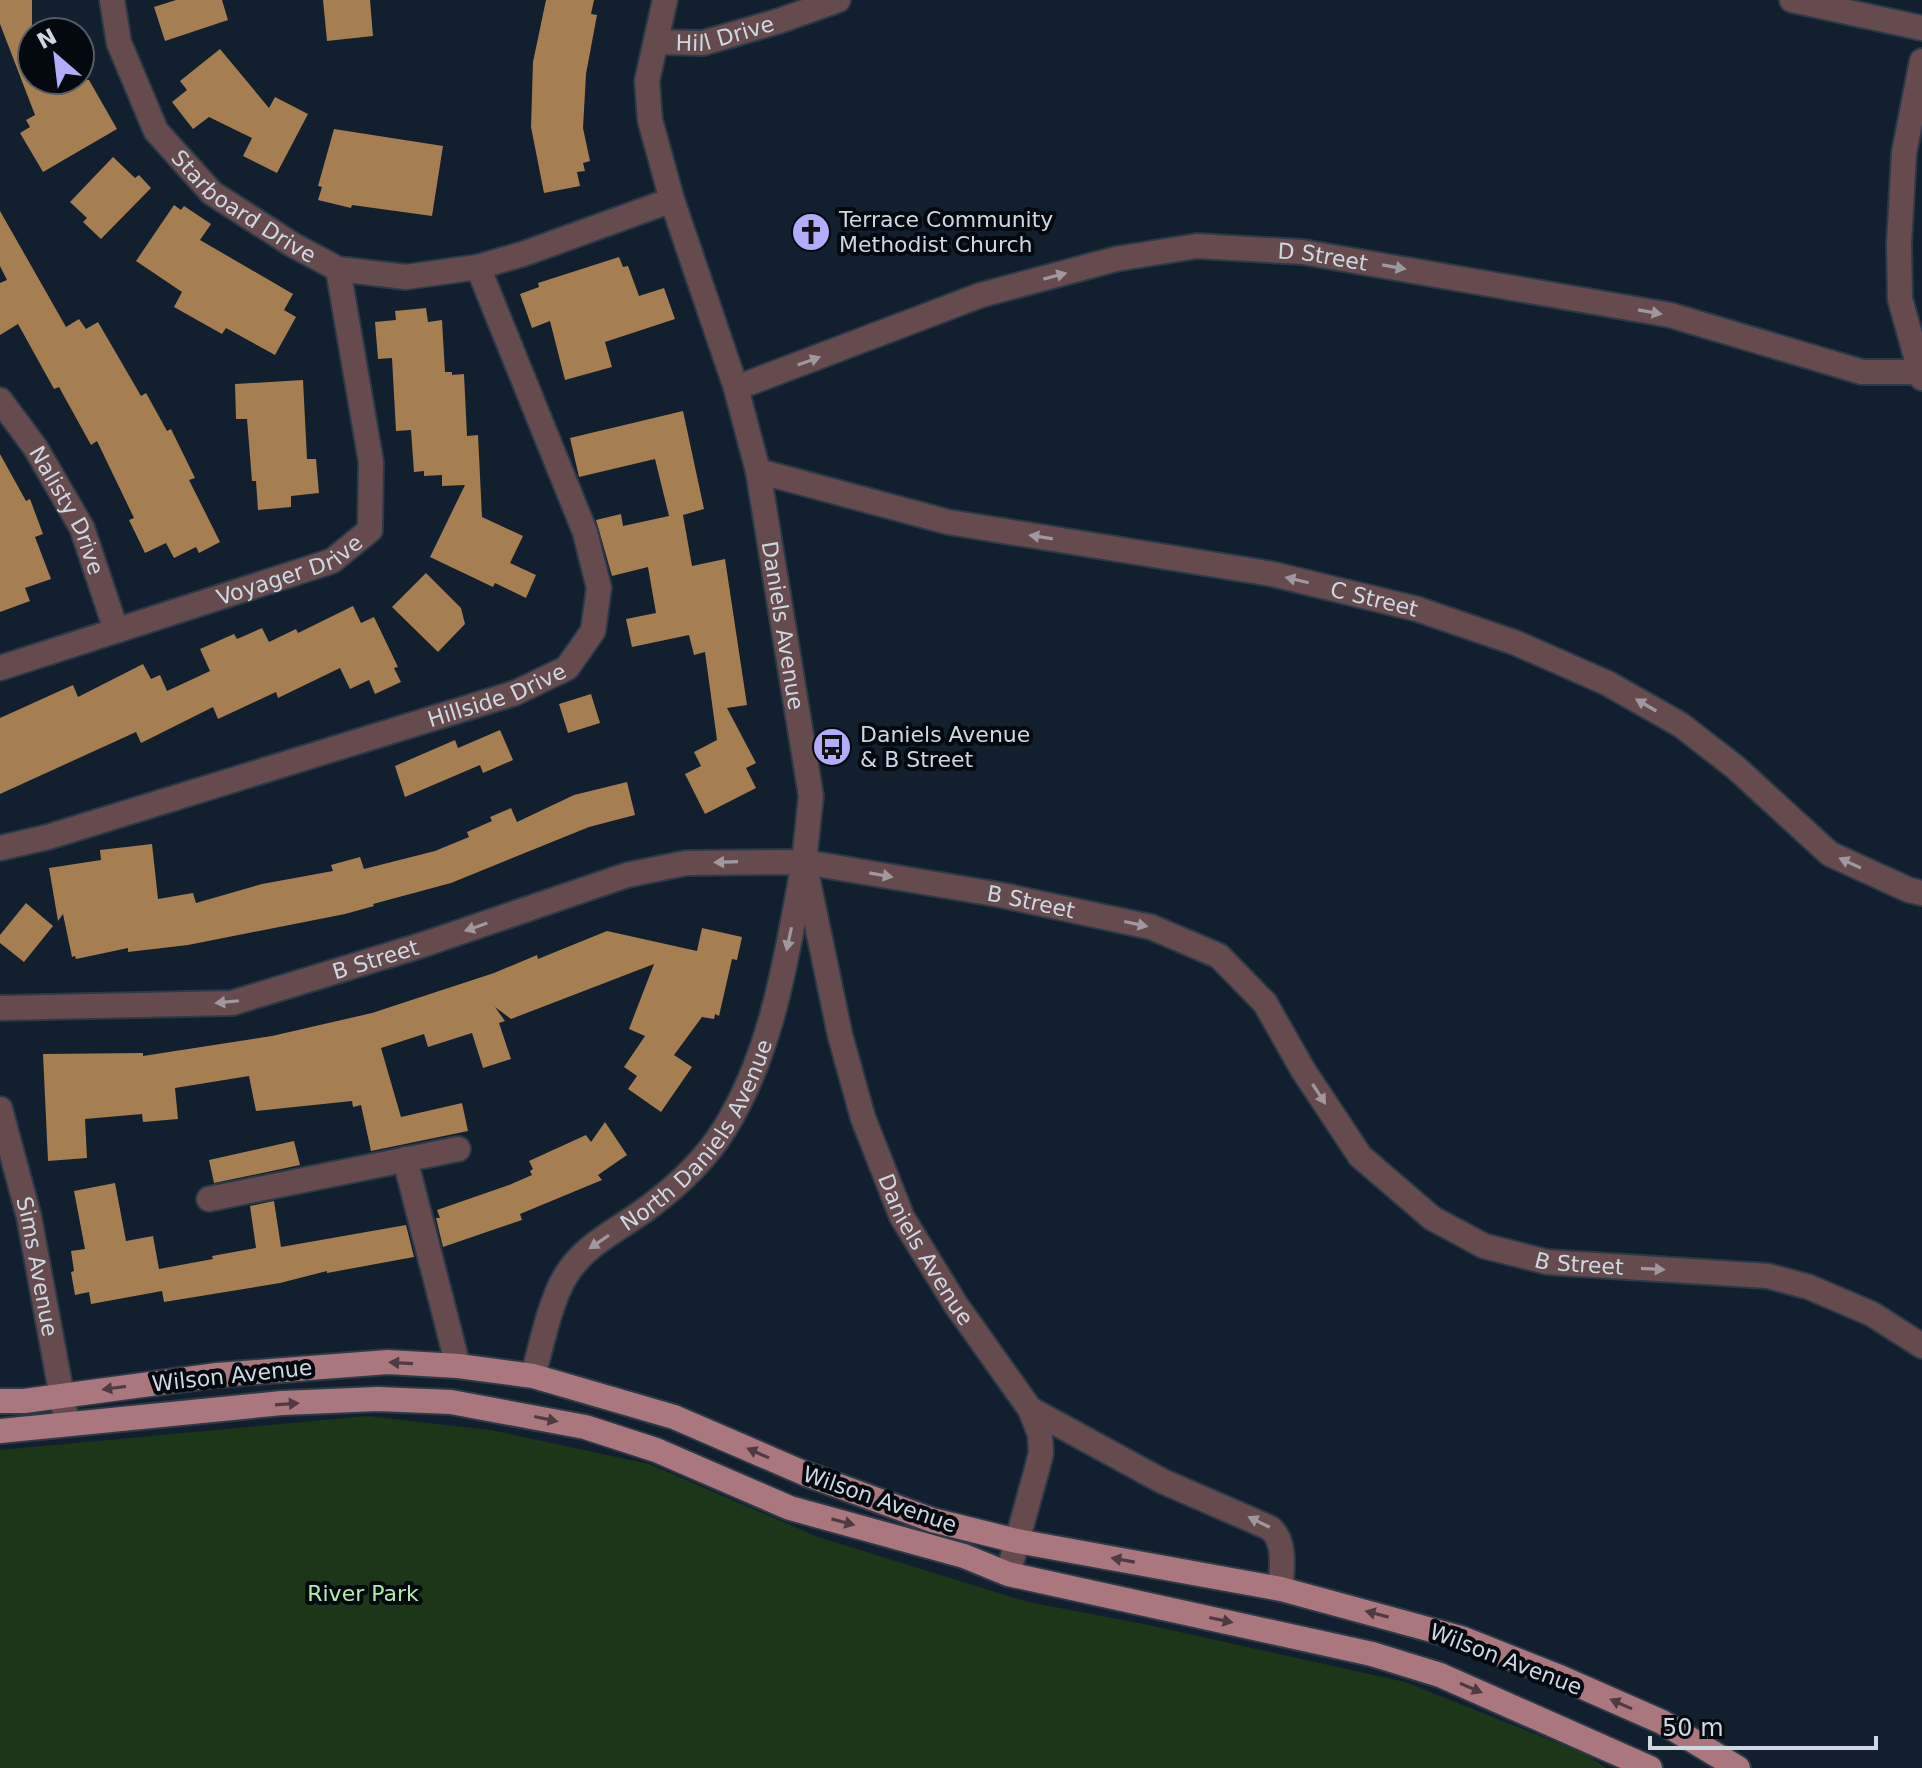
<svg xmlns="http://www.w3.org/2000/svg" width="1922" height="1768" font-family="'DejaVu Sans',sans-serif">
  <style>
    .green { fill: #1c3618 }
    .building { fill: #a57f51 }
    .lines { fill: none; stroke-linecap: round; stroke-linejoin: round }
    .minor-casing { stroke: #2c3947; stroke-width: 28 }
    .major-casing { stroke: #2c3947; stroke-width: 28 }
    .minor { stroke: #654b4e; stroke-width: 24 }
    .major { stroke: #ab777e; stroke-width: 24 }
    .oneway { fill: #9f999f }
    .oneway2 { fill: #4f3a41 }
    .labels { text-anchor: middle; stroke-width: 8; stroke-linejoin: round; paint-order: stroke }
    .street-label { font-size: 22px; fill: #cfd8e2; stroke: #04090f }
    .poi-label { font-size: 22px; fill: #cfd8e2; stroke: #04090f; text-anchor: start }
    .park-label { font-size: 22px; fill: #b2edaa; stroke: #04090f }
  </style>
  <rect width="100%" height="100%" fill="#121f2e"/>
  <!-- green -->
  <path class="green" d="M367,1416L491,1430L649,1464L818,1537L1028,1602L1144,1624L1405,1682L1588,1755L1606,1768H0V1450Z"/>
  <!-- building -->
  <path class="building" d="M0,0H32V80H89L117,129L43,172L20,133L30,127L26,120L35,115L0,24Z
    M176,0H222L228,20L165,41L154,7Z
    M323,0H370L373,36L327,41Z
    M546,0H594L591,14L597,15L586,74L583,128L590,161L583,163L585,171L577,172L580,186L544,193L531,127L533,62Z
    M220,49L269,108L275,97L308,114L277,173L243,156L252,138L209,117L193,129L172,102L187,90L180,81Z
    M334,129L443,146L432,216L352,205L351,208L318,200L322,187L318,186Z
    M113,157L135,178L139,175L151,188L101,239L83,222L87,218L70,202Z
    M174,205L181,210L184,206L211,224L200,240L293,294L284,310L296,317L275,355L226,328L222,334L174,307L182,292L136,261Z
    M0,211L66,327L79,319L86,329L98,322L141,396L146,393L167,431L171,429L195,478L189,480L220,542L199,553L196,547L174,558L166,543L145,553L129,520L134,518L97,441L91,445L59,387L54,389L18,324L0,335V283L7,280L0,266Z
    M619,257L623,267L628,266L639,296L664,288L675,319L605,342L612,367L565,380L550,321L532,328L520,294L539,287L538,283Z
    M426,308L428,322L442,320L445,372H452V375L464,374L467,436L478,435L482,517L523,536L510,563L536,575L526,598L495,583L493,587L430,557L465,485L442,486V475L424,476V471L414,472L411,430L396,431L392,358L378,359L375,322L396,320L395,311Z
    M303,380L307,459H316L319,493L291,496V507L258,510L256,481H252L247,419H236L235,384Z
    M683,411L704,509L683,515L692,566L725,559L747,705L727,708L756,763L746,768L756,788L705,814L685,774L701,766L694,752L717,740L705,652L694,655L689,635L632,647L626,619L656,613L648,567L612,576L596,520L621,514L623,526L669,516L655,459L579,477L570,438Z
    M0,454L26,501L30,499L43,534L35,537L51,579L25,588L30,601L0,612Z
    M426,573L461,608L465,624L438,652L392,607Z
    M353,606L361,623L374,617L398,667L394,668L401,682L375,694L369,680L350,689L340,668L278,698L276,692L218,719L213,707L141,743L136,732L0,794V718L73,685L78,697L143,664L151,679L160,675L167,691L210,671L200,649L234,634L237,639L262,628L269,642L296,629L298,633Z
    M591,694L600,723L568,733L559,704Z
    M500,730L513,760L483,773L480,765L405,797L395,766L455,740L458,748Z
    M627,782L635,815L589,827L451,883L373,904L374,906L345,914L188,945L128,952V948L76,959L75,956L72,957L63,914L58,921L49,868L101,860L100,850L152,844L158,899L193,893L196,903L262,884L333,871L331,865L360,857L364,869L435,851L469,837L467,832L492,821L490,817L511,808L517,822L574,795Z
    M26,903L53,926L24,962L0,943V935Z
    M702,928L742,937L737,960L732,959L719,1016L715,1014L714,1019L702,1017L674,1055L692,1067L661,1112L628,1089L637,1076L624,1067L645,1036L629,1029L654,964L511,1019L495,1007L505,1021L499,1023L511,1059L483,1068L472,1033L428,1047L424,1034L381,1048L401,1117L462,1103L468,1131L371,1151L361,1105L353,1107L352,1101L256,1111L249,1076L175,1088L178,1119L143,1122L142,1114L85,1119L87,1158L48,1161L43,1054L143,1053V1056L272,1036L372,1013L494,973L537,955L538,959L607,931L697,951Z
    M605,1122L627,1155L598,1175L602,1180L520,1214L522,1220L443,1247L436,1218H440L437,1210L509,1185L532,1175L530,1171L533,1169L529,1161L586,1135L591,1142Z
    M294,1141L300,1165L214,1183L209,1160Z
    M115,1183L126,1241L153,1236L159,1269L213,1259L212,1256L256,1248L250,1206L274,1201L281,1247L406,1225L414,1257L327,1273V1271L280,1283L164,1302L162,1291L91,1304L89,1292L75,1295L71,1272L74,1271L71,1251L85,1249L74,1191Z"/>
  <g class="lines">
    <!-- minor casing -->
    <g class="minor-casing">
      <g id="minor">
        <path id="s1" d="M112,0L119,43L156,131L212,193L293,245L338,269L406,277L478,267L523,254L672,200"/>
        <path id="s2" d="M665,0L647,81L650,120L672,200L736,388L758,471L811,796L804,862L840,1035L863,1118L902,1217L956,1305L1030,1409L1040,1434L1041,1453L1037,1469L1008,1574"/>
        <path d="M1792,0L1922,28"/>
        <path id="s3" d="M656,42L703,43L779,21L838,0"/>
        <path d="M1922,61L1904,153L1899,244L1900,299L1922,378"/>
        <path id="s4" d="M736,388L981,295L1116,259L1197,246L1303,252L1670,315L1862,372H1922"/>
        <path id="s5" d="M0,400L35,447L82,528L116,630"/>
        <path id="s6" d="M758,471L948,522L1272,574L1417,609L1516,643L1607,683L1681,725L1735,767L1830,854L1909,890L1922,893"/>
        <path id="s7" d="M0,668L332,561L370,530L371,462L338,269"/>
        <path id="s8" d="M0,848L48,837L515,693L567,668L593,631L599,588L585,532L478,267"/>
        <path id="s9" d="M0,1008L232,1003L422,945L627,875L686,863L804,862L1001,895L1151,927L1219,956L1265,1003L1303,1070L1360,1156L1432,1218L1484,1246L1547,1262L1768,1276L1809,1287L1872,1314L1922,1346"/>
        <path id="s10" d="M0,1109L29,1217L67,1424"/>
        <path d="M405,1159L458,1366"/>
        <path d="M209,1199L458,1149"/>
        <path id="s11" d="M533,1376C541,1347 550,1302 565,1277C583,1245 620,1229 649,1207C677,1186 706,1159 725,1128C772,1052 786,960 802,873"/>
        <path d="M1030,1409L1162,1481L1270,1528C1287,1543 1281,1568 1281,1589"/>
      </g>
    </g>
    <!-- major casing -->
    <g class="major-casing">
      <path id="major" d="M0,1401H24L217,1375L388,1362L458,1366L533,1376L674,1417L806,1474L932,1520L1017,1541L1281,1589L1461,1638L1562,1678L1662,1722L1738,1768
        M0,1431L282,1403L378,1399L451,1402L585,1427L656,1450L790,1508L964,1556L1008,1574L1372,1654L1440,1675L1650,1768"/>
    </g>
    <!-- minor -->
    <use href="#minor" class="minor"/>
    <!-- major -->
    <use href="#major" class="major"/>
  </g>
  <!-- one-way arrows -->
  <defs><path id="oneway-solid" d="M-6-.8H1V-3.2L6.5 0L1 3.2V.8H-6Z" transform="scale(2)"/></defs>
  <g class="oneway">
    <use href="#oneway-solid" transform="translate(1394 267) rotate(10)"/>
    <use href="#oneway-solid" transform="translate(1055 276) rotate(-15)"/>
    <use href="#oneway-solid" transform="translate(1650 312) rotate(10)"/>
    <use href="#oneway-solid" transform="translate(809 361) rotate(-20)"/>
    <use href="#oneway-solid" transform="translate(1041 537) rotate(-171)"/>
    <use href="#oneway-solid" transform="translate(1297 580) rotate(-167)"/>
    <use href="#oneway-solid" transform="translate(1646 705) rotate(-150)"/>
    <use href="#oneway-solid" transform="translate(726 862) rotate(178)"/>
    <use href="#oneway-solid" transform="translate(1850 863) rotate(-155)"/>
    <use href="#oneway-solid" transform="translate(881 875) rotate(10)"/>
    <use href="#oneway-solid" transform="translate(1136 924) rotate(12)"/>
    <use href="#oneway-solid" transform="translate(476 927) rotate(161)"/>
    <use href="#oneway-solid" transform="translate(789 939) rotate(102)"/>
    <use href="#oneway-solid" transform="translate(227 1002) rotate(174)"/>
    <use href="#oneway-solid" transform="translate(1319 1094) rotate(57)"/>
    <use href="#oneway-solid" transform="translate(599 1242) rotate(146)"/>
    <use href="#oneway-solid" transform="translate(1653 1269) rotate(3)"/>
    <use href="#oneway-solid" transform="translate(1259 1522) rotate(-154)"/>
  </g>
  <g class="oneway2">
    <use href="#oneway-solid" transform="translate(401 1363) rotate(-177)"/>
    <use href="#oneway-solid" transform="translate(114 1388) rotate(172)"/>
    <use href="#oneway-solid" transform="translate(287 1404) rotate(-4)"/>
    <use href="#oneway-solid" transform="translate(546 1419) rotate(12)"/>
    <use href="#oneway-solid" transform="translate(758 1453) rotate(-156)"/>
    <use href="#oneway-solid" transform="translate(843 1522) rotate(15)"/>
    <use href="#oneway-solid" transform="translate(1123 1560) rotate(-170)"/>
    <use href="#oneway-solid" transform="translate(1377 1614) rotate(-165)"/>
    <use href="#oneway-solid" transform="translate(1221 1620) rotate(12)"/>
    <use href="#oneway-solid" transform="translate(1471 1688) rotate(23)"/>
    <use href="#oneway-solid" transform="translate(1621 1704) rotate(-156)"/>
  </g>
  <!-- icons -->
  <defs>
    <g id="church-disc" transform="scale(2)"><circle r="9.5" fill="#b2adf9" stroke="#04090f"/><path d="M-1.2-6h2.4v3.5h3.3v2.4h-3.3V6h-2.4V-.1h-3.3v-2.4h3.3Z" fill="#111"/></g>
    <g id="bus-disc" transform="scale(2)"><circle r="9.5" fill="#b2adf9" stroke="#04090f"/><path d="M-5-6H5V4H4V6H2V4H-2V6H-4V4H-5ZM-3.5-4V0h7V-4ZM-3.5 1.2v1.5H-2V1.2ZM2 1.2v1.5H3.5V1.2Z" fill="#111"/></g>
  </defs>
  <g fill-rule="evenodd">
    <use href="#church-disc" x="811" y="232"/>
    <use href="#bus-disc" x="832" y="747"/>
  </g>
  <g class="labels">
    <!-- street labels -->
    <g class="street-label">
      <text dy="8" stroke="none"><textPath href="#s3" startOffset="70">Hill Drive</textPath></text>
      <text dy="8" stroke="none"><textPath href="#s1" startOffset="256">Starboard Drive</textPath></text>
      <text dy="8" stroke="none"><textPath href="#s4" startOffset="610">D Street</textPath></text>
      <text dy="8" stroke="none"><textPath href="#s5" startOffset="130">Nalisty Drive</textPath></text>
      <text dy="8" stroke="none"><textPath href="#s7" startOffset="306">Voyager Drive</textPath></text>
      <text dy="8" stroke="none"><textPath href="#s6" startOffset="630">C Street</textPath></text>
      <text dy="8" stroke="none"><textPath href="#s2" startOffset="646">Daniels Avenue</textPath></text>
      <text dy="8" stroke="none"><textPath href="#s8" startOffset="520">Hillside Drive</textPath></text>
      <text dy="8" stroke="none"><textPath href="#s9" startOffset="1056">B Street</textPath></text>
      <text dy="8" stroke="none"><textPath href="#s9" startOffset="382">B Street</textPath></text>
      <text dy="8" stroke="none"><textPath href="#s11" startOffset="302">North Daniels Avenue</textPath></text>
      <text dy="8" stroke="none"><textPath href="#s2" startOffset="1294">Daniels Avenue</textPath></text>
      <text dy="8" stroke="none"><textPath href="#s9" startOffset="1750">B Street</textPath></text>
      <text dy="8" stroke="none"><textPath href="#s10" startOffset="162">Sims Avenue</textPath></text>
      <text transform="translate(232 1375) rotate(-6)" y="8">Wilson Avenue</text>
      <text transform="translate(880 1499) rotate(19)" y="8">Wilson Avenue</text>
      <text transform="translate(1506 1659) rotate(21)" y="8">Wilson Avenue</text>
    </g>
    <!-- poi labels -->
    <g class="poi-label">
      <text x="839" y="227">Terrace Community<tspan x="839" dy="25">Methodist Church</tspan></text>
      <text x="860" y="742">Daniels Avenue<tspan x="860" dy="25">&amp; B Street</tspan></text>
    </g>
    <!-- park labels -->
    <g class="park-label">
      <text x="363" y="1601">River Park</text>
    </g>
  </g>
  <!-- north arrow -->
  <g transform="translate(56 56) rotate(332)"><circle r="38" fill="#04090f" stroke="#555c63" stroke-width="2"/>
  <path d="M0-6L14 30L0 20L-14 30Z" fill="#b2adf9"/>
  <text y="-12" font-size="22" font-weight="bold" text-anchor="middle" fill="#cfd8e2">N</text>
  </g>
  <!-- scale -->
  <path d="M1650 1736v12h226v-12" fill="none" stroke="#cfd8e2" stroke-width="4"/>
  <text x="1662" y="1736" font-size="24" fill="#cfd8e2" stroke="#04090f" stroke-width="6" paint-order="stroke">50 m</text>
</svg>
